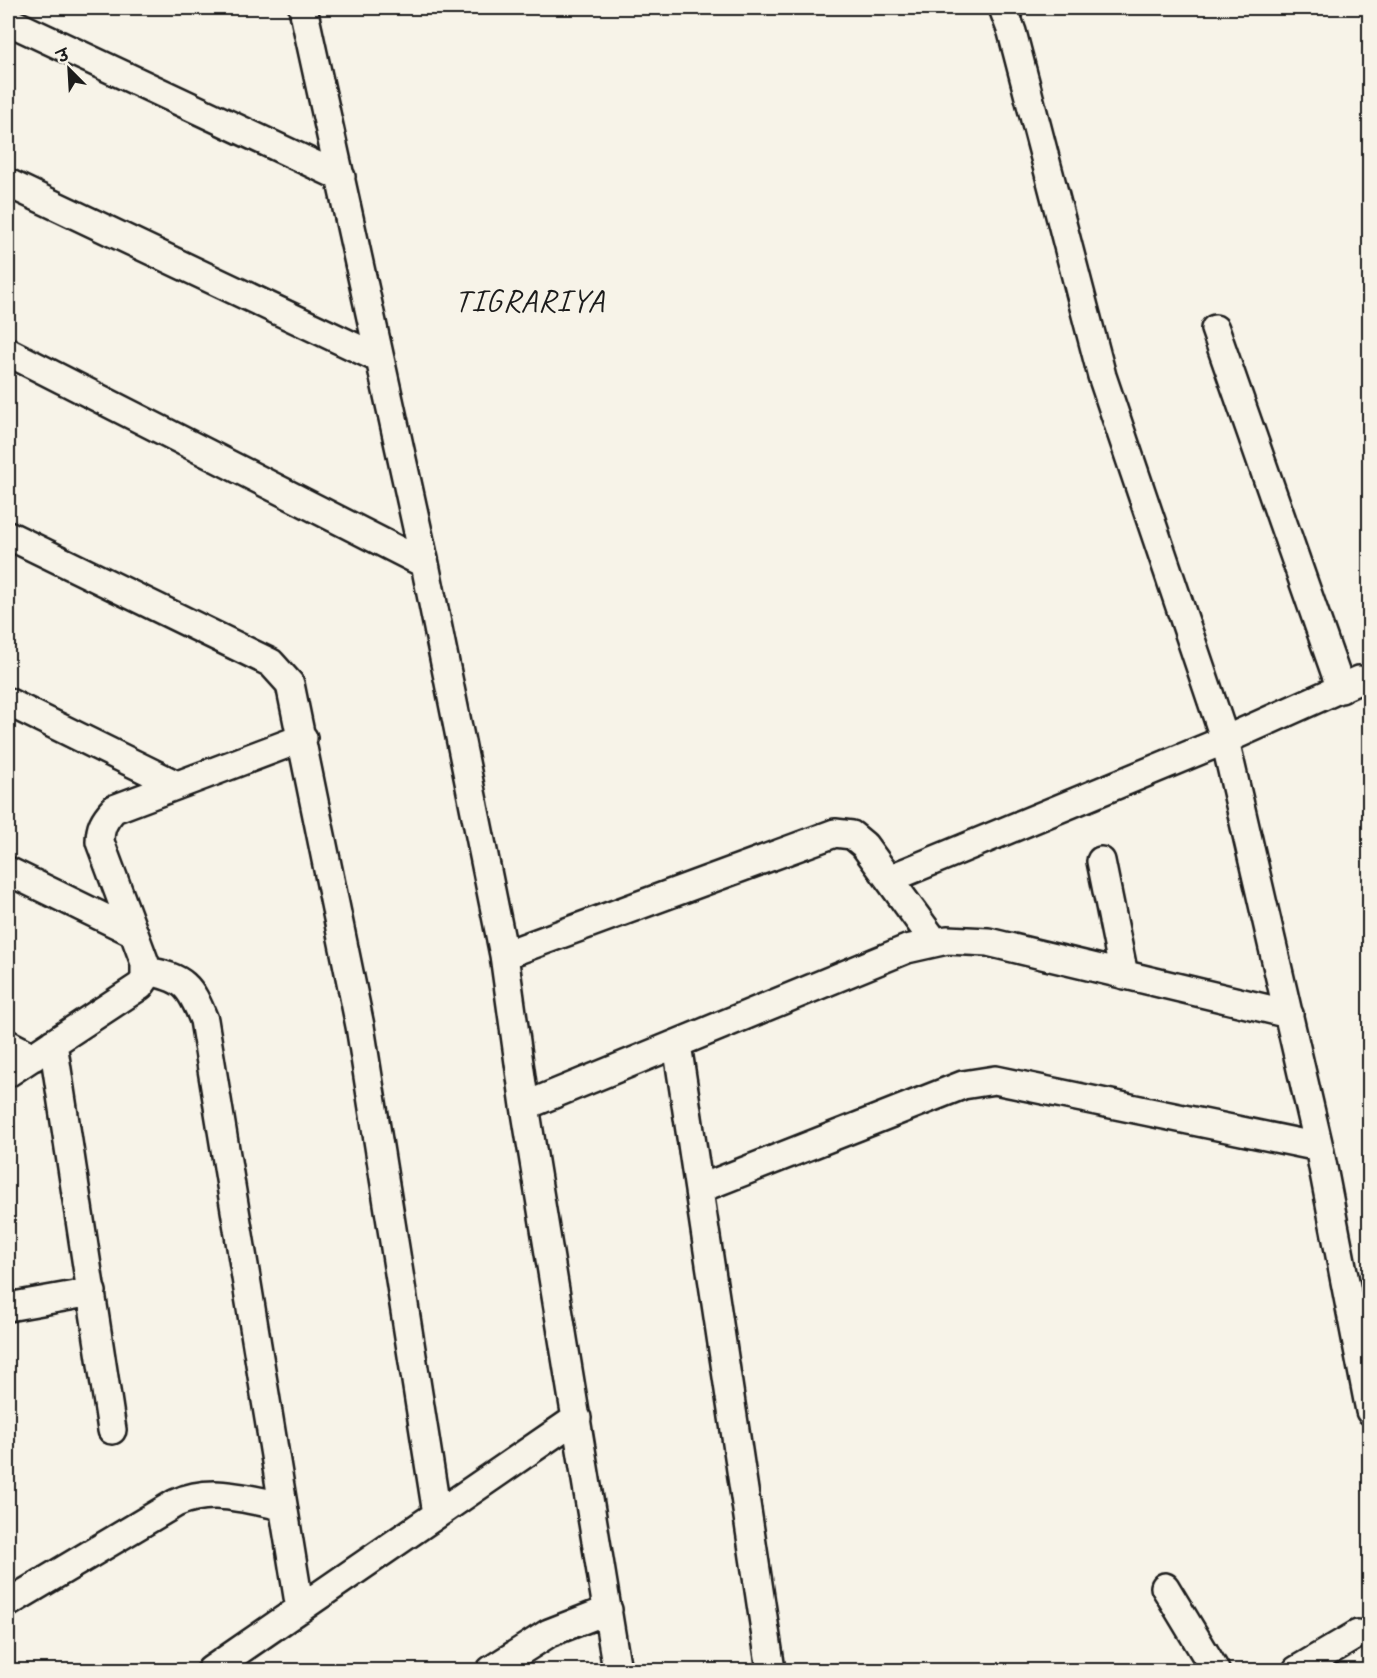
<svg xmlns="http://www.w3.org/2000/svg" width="1377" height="1678" font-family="Caveat,'Playpen Sans Deva',sans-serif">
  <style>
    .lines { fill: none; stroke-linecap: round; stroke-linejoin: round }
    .minor-casing { stroke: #1c1c1c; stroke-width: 32 }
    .minor { stroke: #f7f3e8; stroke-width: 27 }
    .labels { text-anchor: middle; stroke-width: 4.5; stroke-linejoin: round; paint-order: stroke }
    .quarter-label { font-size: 32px; letter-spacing: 1.5px; fill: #1c1c1c; stroke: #f7f3e8 }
  </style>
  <rect width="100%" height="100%" fill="#f7f3e8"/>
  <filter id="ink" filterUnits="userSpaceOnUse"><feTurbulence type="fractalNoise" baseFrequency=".0167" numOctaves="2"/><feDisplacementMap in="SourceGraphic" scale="12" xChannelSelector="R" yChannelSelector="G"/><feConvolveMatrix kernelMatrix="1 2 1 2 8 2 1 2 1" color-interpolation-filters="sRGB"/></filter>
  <g filter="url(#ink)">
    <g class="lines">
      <!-- minor casing -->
      <g class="minor-casing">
        <path id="minor" d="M303,8L425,564L504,955L525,1106L617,1670
          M1003,8L1012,32L1102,376L1225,740L1319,1147L1370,1411
          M8,21L341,177
          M8,183L380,359
          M1215,329L1341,689
          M8,352L425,564
          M8,535L271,663L290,684L360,1026L437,1514
          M8,702L177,785
          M1101,861L1124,975
          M8,871L133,932
          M889,879L1225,740L1359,680L1370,683
          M504,955L835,833L852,835L864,845L934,941
          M147,971C184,978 190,985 204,1020L300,1609
          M53,1043L112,1430
          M8,1044L33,1057
          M677,1044L771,1670
          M8,1073L140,986L145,979V963L100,842C100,827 104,820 114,809L303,738
          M525,1106L907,949L947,940L988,942L1289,1014
          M699,1189L963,1085L995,1080L1319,1147
          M8,1307L92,1292
          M1165,1587L1215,1670
          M8,1603L176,1503C212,1487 245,1499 283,1506
          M211,1670L577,1418
          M491,1670L549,1633L608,1610
          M1297,1670L1358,1634"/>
      </g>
      <!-- minor -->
      <use href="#minor" class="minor"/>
    </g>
  </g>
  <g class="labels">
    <!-- quarter labels -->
    <g class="quarter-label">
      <text x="530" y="311">TIGRARIYA</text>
    </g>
  </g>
  <!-- margin -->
  <rect width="1377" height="1678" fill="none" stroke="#f7f3e8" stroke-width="30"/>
  <rect x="15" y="15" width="1347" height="1648" fill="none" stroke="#1c1c1c" stroke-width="2" filter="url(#ink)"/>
  <!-- north arrow -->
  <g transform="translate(69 69) rotate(336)" stroke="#f7f3e8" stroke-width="4.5" paint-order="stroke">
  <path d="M0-4.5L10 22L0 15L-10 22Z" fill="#1c1c1c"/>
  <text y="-9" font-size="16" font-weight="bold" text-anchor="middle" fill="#1c1c1c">उ</text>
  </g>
</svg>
